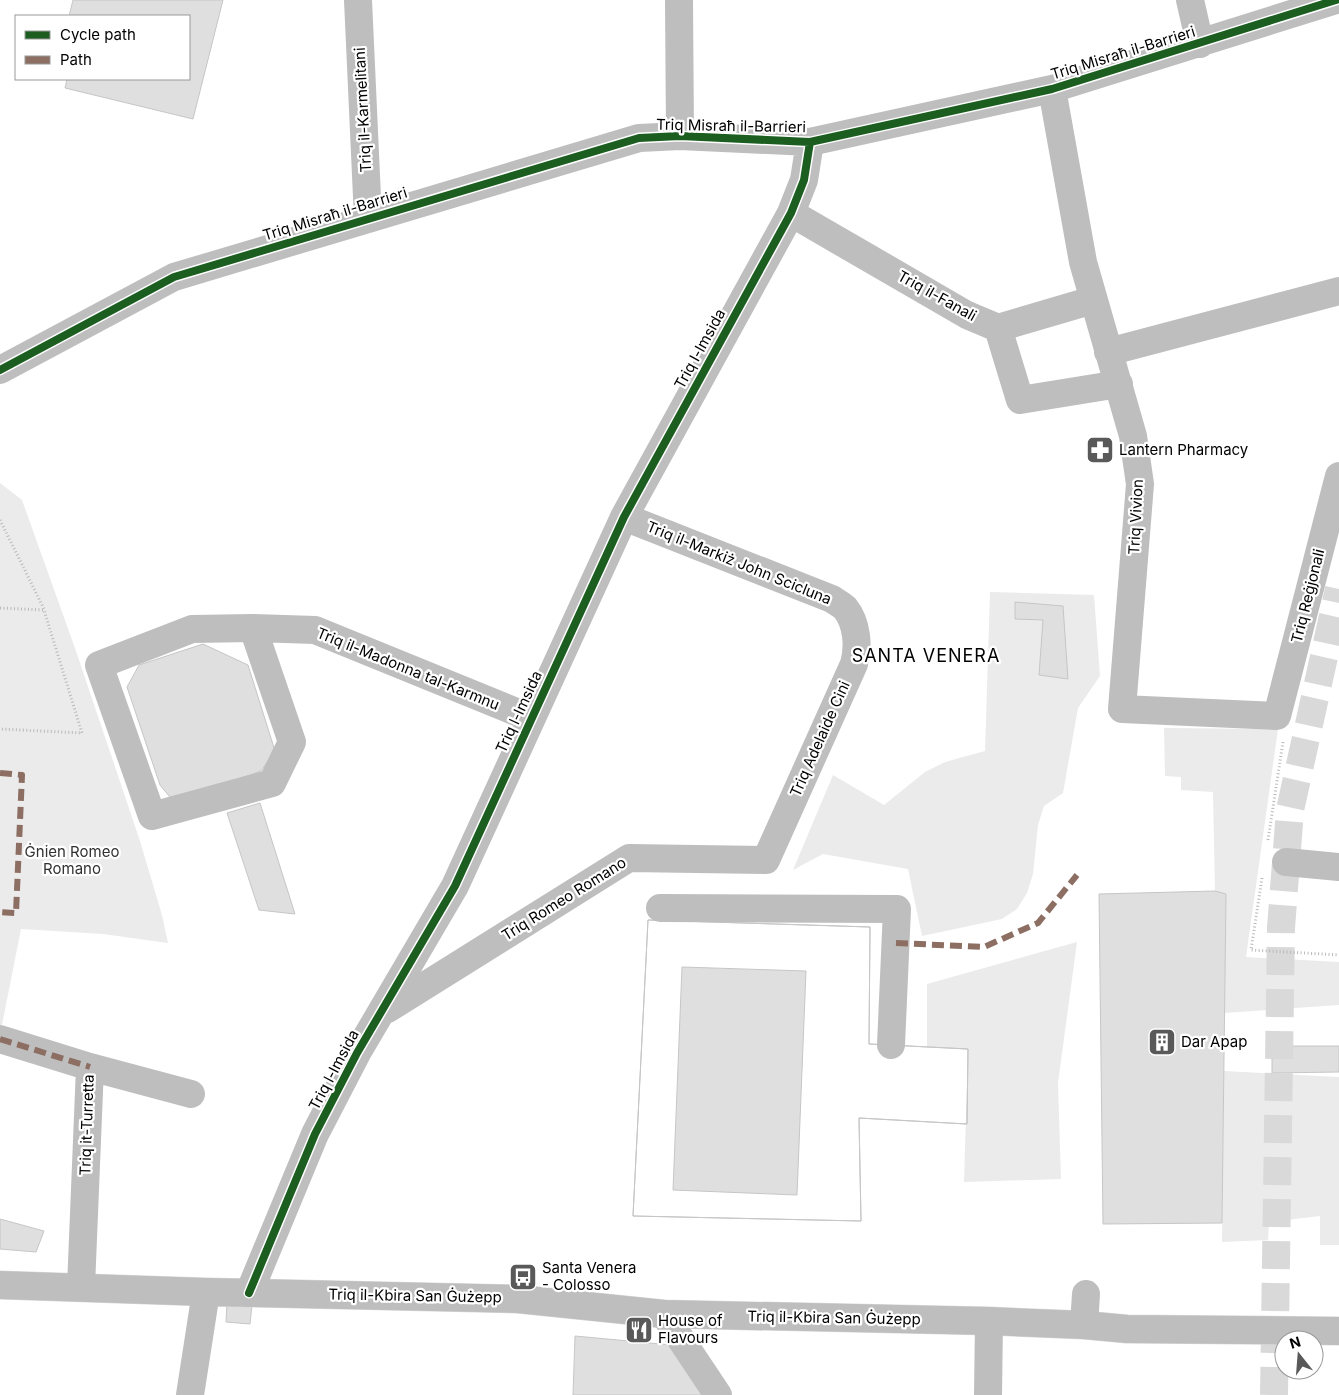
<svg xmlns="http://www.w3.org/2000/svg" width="1339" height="1395" font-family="Inter,sans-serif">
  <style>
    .green { fill: #ebebeb }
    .building { fill: #dfdfdf; stroke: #c6c6c6; fill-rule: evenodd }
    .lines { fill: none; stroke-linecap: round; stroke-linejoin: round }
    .highway-tunnel { stroke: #d9d9d9; stroke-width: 28; stroke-dasharray: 28 14; stroke-linecap: butt }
    .major-casing { stroke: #dbdbdb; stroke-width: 29 }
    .path { stroke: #b9b9b9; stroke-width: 3; stroke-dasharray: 1 2.5; stroke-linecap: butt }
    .minor { stroke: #bebebe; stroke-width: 28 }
    .major { stroke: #bebebe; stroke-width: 28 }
    .quiet { stroke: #8d6e63; stroke-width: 6; stroke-dasharray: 12 6; stroke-linecap: butt }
    .cycleway-casing { stroke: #fff; stroke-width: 11 }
    .cycleway { stroke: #1b5e20; stroke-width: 8 }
    .labels { text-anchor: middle; stroke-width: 4.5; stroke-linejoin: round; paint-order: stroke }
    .street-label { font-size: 15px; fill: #000; stroke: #fff }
    .poi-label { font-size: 15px; fill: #000; stroke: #fff; text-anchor: start }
    .park-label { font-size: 15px; fill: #323232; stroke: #fff }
    .quarter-label { font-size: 18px; letter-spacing: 1px; fill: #000; stroke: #fff }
  </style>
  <rect width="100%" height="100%" fill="#fff"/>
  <!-- green -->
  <path class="green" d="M0,483L22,500L76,651L140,841L162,915L168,943L103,934L21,929L0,1035Z
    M990,592L1094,595L1100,676L1078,708L1063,793L1044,806L1038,825L1033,874L1027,893L1017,909L1002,919L922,936L908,869L823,854L793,870L833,775L884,805L925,772L945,762L985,751Z
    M1164,728L1278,729L1246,957L1339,962V1005L1224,1013L1226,894L1215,891L1213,792L1181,790V777L1165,776Z
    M1077,942L1058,1083L1061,1179L964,1182L968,1049L927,1047V984Z
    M1224,1071L1339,1077V1245H1320V1216L1269,1222L1268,1240L1222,1242Z"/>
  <!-- building -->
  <path class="building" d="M73,0H223L193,119L65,88L67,79H189V16H69Z
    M1015,602L1063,606L1068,679L1039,675L1043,620L1015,619Z
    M203,644L248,665L275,751L261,771L174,802L160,785L127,687L139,665Z
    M260,803L295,914L259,910L227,813Z
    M1215,891L1226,894L1222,1223L1103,1224L1099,894Z
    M648,920L870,927L869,1044L968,1049L967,1124L859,1118L861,1221L633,1216ZM682,967L806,971L797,1195L673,1190Z
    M648,920L870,927L869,1044L968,1049L967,1124L859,1118L861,1221L633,1216Z
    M1272,1046H1339V1072L1272,1073Z
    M0,1219L44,1231L36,1252L0,1249Z
    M227,1302L252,1305L250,1324L226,1322Z
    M575,1336L682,1346L709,1395H573Z"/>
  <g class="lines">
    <!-- highway-tunnel -->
    <path class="highway-tunnel" d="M1274,1395L1281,928L1290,810L1339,589"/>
    <!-- major casing -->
    <g class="major-casing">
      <path id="major" d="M0,1285L206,1292L518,1299L664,1314L989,1321L1084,1325L1127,1329L1339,1331"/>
    </g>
    <!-- path -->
    <path class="path" d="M0,520L44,609
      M0,608L44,610L82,733L0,729
      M1268,840L1283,742
      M1262,878L1251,950L1339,955"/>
    <!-- minor -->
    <path class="minor" d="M358,0L368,219
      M679,0L680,136
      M1190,0L1200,44
      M1052,89L1083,262L1133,436L1140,484L1122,709L1277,716L1339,476
      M791,213L967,315L998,328L1093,300
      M998,328L1020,400L1119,384
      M1108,352L1339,291
      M0,370L174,277L639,138L680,136L810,142L1052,89L1336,0
      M253,628L292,742L272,783L152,816L99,665L192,629L253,628L315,630L531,718
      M1286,862L1339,867
      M660,908L897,909L891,1045
      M386,1010L629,858L766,860L854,664C859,646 857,623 845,608C841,604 836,602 832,599L624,517
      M0,1039L90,1067
      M81,1287L90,1067L191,1094
      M249,1293L315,1134L357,1053L455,886L624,517L791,213L804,180L810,142
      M664,1314L718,1395
      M1084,1325L1086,1294
      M190,1395L206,1292
      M988,1395L989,1321"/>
    <!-- major -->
    <use href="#major" class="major"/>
    <!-- quiet -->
    <path class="quiet" d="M0,773L22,775L16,913L0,912
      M896,943L984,947L1038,923L1077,875
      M0,1039L90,1067"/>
    <!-- cycleway casing -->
    <g class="cycleway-casing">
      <path id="cycleway" d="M0,370L174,277L639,138L680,136L810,142L1052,89L1336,0
        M249,1293L315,1134L357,1053L455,886L624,517L791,213L804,180L810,142"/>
    </g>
    <!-- cycleway -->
    <use href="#cycleway" class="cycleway"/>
  </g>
  <!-- icons -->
  <defs>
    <g id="pharmacy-square" transform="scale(1.4375)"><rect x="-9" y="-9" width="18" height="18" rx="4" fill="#595959" stroke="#fff"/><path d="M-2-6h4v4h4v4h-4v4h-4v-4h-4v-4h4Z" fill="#fff"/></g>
    <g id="building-square" transform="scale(1.4375)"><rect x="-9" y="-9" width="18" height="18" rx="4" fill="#595959" stroke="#fff"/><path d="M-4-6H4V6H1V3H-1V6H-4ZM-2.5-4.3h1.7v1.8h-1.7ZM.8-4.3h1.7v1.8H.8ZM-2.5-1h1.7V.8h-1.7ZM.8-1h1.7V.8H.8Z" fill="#fff"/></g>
    <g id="bus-square" transform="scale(1.4375)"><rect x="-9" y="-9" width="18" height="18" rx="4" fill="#595959" stroke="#fff"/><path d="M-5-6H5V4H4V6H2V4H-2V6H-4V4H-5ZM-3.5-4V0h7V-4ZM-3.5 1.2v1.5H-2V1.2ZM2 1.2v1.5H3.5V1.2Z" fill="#fff"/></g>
    <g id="restaurant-square" transform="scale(1.4375)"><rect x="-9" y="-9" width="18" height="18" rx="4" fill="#595959" stroke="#fff"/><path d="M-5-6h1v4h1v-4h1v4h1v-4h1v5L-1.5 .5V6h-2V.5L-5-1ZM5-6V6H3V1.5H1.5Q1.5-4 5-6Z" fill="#fff"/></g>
  </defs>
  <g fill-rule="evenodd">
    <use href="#pharmacy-square" x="1100" y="450"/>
    <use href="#building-square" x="1162" y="1042"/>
    <use href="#bus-square" x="523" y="1277"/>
    <use href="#restaurant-square" x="639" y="1330"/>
  </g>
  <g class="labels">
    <!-- street labels -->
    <g class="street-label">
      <text transform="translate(1123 53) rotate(-17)" y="5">Triq Misraħ il-Barrieri</text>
      <text transform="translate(363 110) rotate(-93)" y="5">Triq il-Karmelitani</text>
      <text transform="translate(731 126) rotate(1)" y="5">Triq Misraħ il-Barrieri</text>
      <text transform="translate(335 214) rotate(-17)" y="5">Triq Misraħ il-Barrieri</text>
      <text transform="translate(937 296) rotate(29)" y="5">Triq il-Fanali</text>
      <text transform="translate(700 349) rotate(-61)" y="5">Triq l-Imsida</text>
      <text transform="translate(1136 517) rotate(-87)" y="5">Triq Vivion</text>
      <text transform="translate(739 563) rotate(22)" y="5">Triq il-Markiż John Scicluna</text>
      <text transform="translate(1308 596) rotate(-76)" y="5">Triq Reġjonali</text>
      <text transform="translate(408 669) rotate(22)" y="5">Triq il-Madonna tal-Karmnu</text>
      <text transform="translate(519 712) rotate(-65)" y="5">Triq l-Imsida</text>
      <text transform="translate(820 739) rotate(-66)" y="5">Triq Adelaide Cini</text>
      <text transform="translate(564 899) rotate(-32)" y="5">Triq Romeo Romano</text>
      <text transform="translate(334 1070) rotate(-62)" y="5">Triq l-Imsida</text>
      <text transform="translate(87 1125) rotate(-88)" y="5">Triq it-Turretta</text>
      <text transform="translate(415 1296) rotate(1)" y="5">Triq il-Kbira San Ġużepp</text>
      <text transform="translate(834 1318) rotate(1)" y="5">Triq il-Kbira San Ġużepp</text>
    </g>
    <!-- poi labels -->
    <g class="poi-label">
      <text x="1119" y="455">Lantern Pharmacy</text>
      <text x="1181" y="1047">Dar Apap</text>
      <text x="542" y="1273">Santa Venera<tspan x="542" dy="17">- Colosso</tspan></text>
      <text x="658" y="1326">House of<tspan x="658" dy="17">Flavours</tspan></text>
    </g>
    <!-- park labels -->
    <g class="park-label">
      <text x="72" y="857">Ġnien Romeo<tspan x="72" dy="17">Romano</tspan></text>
    </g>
    <!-- quarter labels -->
    <g class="quarter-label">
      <text x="926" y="662">SANTA VENERA</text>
    </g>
  </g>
  <!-- legend -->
  <rect x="15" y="15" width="175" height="65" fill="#ffffff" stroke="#999999"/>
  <rect x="25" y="31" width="25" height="8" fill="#1b5e20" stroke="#999999"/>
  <text x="60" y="40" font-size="15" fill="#000000">Cycle path</text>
  <rect x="25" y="56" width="25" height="8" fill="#8d6e63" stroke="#999999"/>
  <text x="60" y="65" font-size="15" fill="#000000">Path</text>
  <!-- north arrow -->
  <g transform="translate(1299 1355) rotate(343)"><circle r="24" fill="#ffffff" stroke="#999999"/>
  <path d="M0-4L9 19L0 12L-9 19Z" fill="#595959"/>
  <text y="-8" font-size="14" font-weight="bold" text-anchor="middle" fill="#000000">N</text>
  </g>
</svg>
